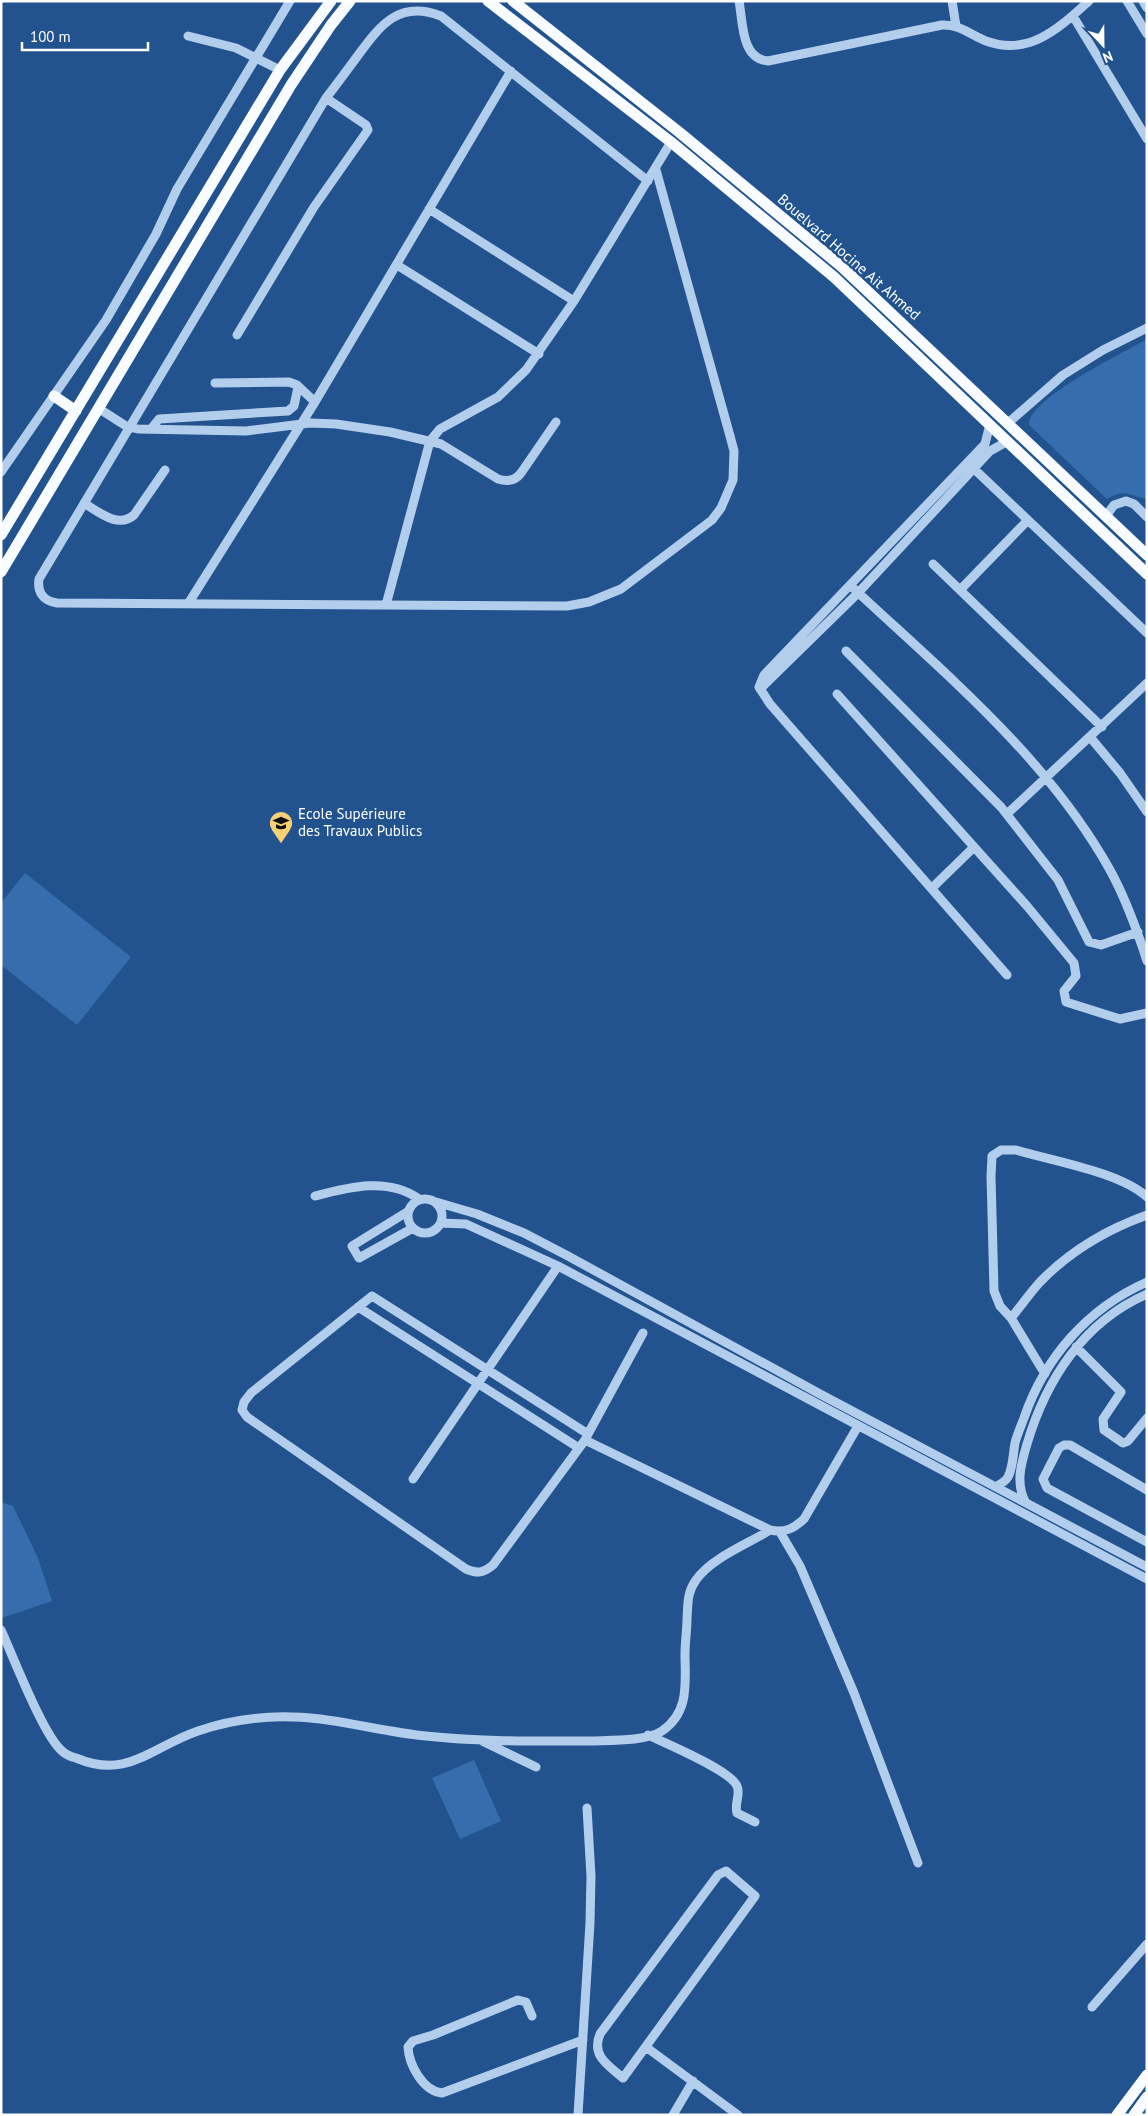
<svg xmlns="http://www.w3.org/2000/svg" width="1148" height="2116" font-family="'PT Sans',sans-serif">
  <style>
    .green { fill: #366dac }
    .lines { fill: none; stroke-linecap: round; stroke-linejoin: round }
    .minor { stroke: #b3cdec; stroke-width: 9 }
    .major { stroke: #f8fbff; stroke-width: 11 }
    .labels { text-anchor: middle; stroke-width: 5; stroke-linejoin: round; paint-order: stroke }
    .street-label { font-size: 15px; fill: #fff; stroke: #22538f }
    .poi-label { font-size: 15px; fill: #fff; stroke: #22538f; text-anchor: start }
  </style>
  <rect width="100%" height="100%" fill="#22538f"/>
  <!-- green -->
  <path class="green" d="M1147,339V499C1129,496 1126,488 1107,499L1029,425C1027,399 1125,352 1147,339Z
    M25,873L131,957L77,1025L1,965V903Z
    M1,1502L13,1506L38,1558L52,1601L2,1618Z
    M474,1760L501,1821L460,1839L432,1778Z"/>
  <g class="lines">
    <!-- minor -->
    <path class="minor" d="M739,1C743,22 741,59 768,61L942,25C959,24 971,35 986,41C1029,57 1059,28 1089,1
      M952,1L956,26
      M1127,1L1147,34
      M1143,1L1147,8
      M1073,16L1147,139
      M188,36L236,48L280,70
      M648,181L441,16C400,0 381,24 359,54C348,69 337,84 326,98L39,579C37,592 43,601 57,603L567,606L589,602L621,589L712,520L721,508L733,480L734,451L730,436L656,170
      M429,209L574,301
      M397,265L539,354
      M237,335L314,207L368,130L366,125L326,98
      M215,383L289,382L297,385L315,402
      M98,408L126,426L138,429L246,431L310,423L336,424L390,432L441,444L498,479C507,482 515,481 521,473L556,422
      M1008,423L1063,375L1103,350L1147,328
      M990,424L985,444L764,675L759,687L770,704L1007,975
      M151,429L159,419L288,411L294,406L298,387
      M971,466L1147,633
      M1,472L106,320L156,234L177,189L290,1
      M84,503C99,512 118,529 134,515L165,470
      M1106,516L1114,505L1126,501L1134,504L1147,517
      M933,564L1102,727
      M851,586C944,673 1047,757 1110,870C1126,899 1137,930 1147,961
      M960,590L1028,520
      M188,604L315,402L511,71
      M386,605L430,441L440,429L498,397L526,370L574,301L671,142
      M846,651L1001,807L1058,880L1089,942L1101,945L1138,932
      M760,689L858,593L990,451L1008,441
      M837,694L1027,906L1074,963L1076,976L1064,991L1066,1002L1120,1019L1147,1013
      M1090,737L1120,773L1147,812
      M1007,814L1147,683
      M932,888L973,848
      M315,1196C350,1187 388,1177 419,1199
      M408 1216a17 17 0 1 1 34 0a17 17 0 1 1-34 0Z
      M436,1202L477,1214L524,1233L568,1256L820,1394L1147,1567
      M407,1212L352,1246L359,1258L413,1228
      M441,1223L466,1224L558,1266L1147,1579
      M358,1307L579,1448
      M1011,1318C1021,1306 1030,1293 1040,1282C1069,1252 1108,1229 1147,1215
      M1076,1347L1121,1392L1103,1419L1104,1430L1123,1443L1128,1441L1147,1418
      M1045,1374L1011,1318L1000,1306L994,1291L991,1176L992,1156L1001,1150H1016C1053,1161 1120,1172 1147,1197
      M588,1434L372,1296L251,1393L244,1402L242,1410L247,1417L466,1569C478,1574 483,1573 493,1565L585,1440L588,1434L643,1333
      M585,1440L770,1530C785,1533 793,1529 804,1519L858,1426
      M413,1479L558,1266
      M996,1487C1000,1484 1005,1482 1008,1477C1013,1468 1013,1454 1015,1443C1017,1435 1021,1426 1024,1418C1045,1357 1088,1308 1147,1282
      M1147,1490L1070,1445H1064L1059,1448L1043,1479L1047,1488L1147,1542
      M1026,1503C1015,1484 1021,1464 1027,1444C1046,1380 1083,1322 1147,1294
      M780,1532L800,1566L854,1693L918,1863
      M1,1630C13,1656 43,1735 62,1751C65,1754 72,1757 76,1758C128,1780 151,1747 198,1731C227,1721 261,1716 292,1717C338,1718 381,1732 426,1736C480,1742 534,1741 588,1741C608,1740 645,1742 662,1731C690,1712 685,1683 685,1654C685,1642 687,1630 687,1619C688,1604 687,1592 696,1580C711,1558 748,1544 770,1530
      M648,1735C665,1743 730,1770 737,1786C741,1794 734,1804 737,1813L755,1822
      M482,1741L536,1767
      M726,1871L755,1896L623,2078C608,2065 591,2056 600,2034L718,1875Z
      M1092,2007L1147,1944
      M532,2016L526,2002L518,2000L433,2035L413,2041L408,2047C409,2065 423,2091 442,2093L583,2040
      M646,2047L738,2115
      M578,2115L590,1923L591,1876L587,1808
      M673,2115L693,2081"/>
    <!-- major -->
    <path class="major" d="M488,1L671,142L834,277L1147,574
      M513,1L679,132L842,267L1147,555
      M54,396L76,411
      M1,535L280,70L331,1
      M1,572L291,85L331,25L350,1
      M1117,2115L1147,2075
      M1134,2115L1147,2097"/>
  </g>
  <!-- icons -->
  <defs>
    <g id="university-pin" transform="scale(1.25)"><path d="M0 17L-7.5 6A9.5 9.5 0 1 1 7.5 6Z" fill="#f8d075" stroke="#22538f"/><path d="M0-5L7-2L0 1L-7-2ZM-4 1L0 2.5L4 1V4Q0 6-4 4Z" fill="#111"/></g>
  </defs>
  <g fill-rule="evenodd">
    <use href="#university-pin" x="281" y="823"/>
  </g>
  <g class="labels">
    <!-- street labels -->
    <g class="street-label">
      <text transform="translate(849 257) rotate(41)" y="5">Bouelvard Hocine Ait Ahmed</text>
    </g>
    <!-- poi labels -->
    <g class="poi-label">
      <text x="298" y="819">Ecole Supérieure<tspan x="298" dy="17">des Travaux Publics</tspan></text>
    </g>
  </g>
  <!-- border -->
  <rect width="1148" height="2116" fill="none" stroke="#ffffff" stroke-width="5"/>
  <!-- north arrow -->
  <g transform="translate(1103 45) rotate(158)" stroke="#22538f" stroke-width="4" paint-order="stroke">
  <path d="M0-4L9 19L0 12L-9 19Z" fill="#ffffff"/>
  <text y="-8" font-size="14" font-weight="bold" text-anchor="middle" fill="#ffffff">N</text>
  </g>
  <!-- scale -->
  <path d="M22 42v8h126v-8" fill="none" stroke="#ffffff" stroke-width="2.5"/>
  <text x="30" y="42" font-size="15" fill="#ffffff" stroke="#22538f" stroke-width="4" paint-order="stroke">100 m</text>
</svg>
